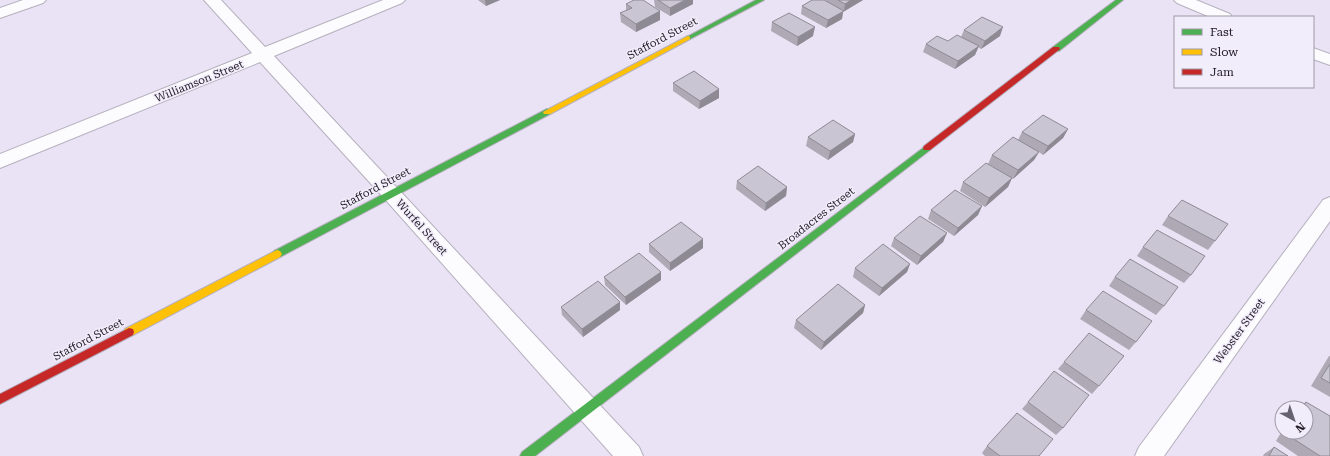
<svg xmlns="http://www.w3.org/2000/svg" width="1330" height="456" font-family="'Roboto Serif',serif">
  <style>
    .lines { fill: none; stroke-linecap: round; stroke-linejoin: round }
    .street-casing { stroke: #b5b0bd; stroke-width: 2 }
    .fast-casing { stroke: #b5b0bd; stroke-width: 2 }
    .slow-casing { stroke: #b5b0bd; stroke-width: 2 }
    .jam-casing { stroke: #b5b0bd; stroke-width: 2 }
    .street { fill: #fcfbfe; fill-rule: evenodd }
    .fast { fill: #4caf50; fill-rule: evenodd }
    .slow { fill: #ffc107; fill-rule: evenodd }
    .jam { fill: #c62828; fill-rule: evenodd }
    .wall { fill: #aea9b5 }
    .shaded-wall { fill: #8d8a94 }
    .building { fill: #cac5d3; stroke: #8d8a94 }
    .labels { text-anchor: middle; stroke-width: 3; stroke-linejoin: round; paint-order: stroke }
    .street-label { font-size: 11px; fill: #211c28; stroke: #f2edfa }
  </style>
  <rect width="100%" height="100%" fill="#eae3f5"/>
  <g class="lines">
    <!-- street casing -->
    <g class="street-casing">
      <path id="street" d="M23,0H46L43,3L0,18V8Z
        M204,0H221L265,47L383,0H405L402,3L274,56L639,447L643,456H613L384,198L260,62L0,168V154L252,53Z
        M1174,0H1196L1230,14L1232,17H1210L1177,3Z
        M1313,48L1330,54V65L1313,59Z
        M1330,197V221L1164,456H1135L1139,447L1323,200Z"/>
    </g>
    <!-- fast casing -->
    <g class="fast-casing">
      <path id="fast" d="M756,0H764L690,39H686L685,38Z
        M1116,0H1123L1059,51H1053V47Z
        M547,109L550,110L551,112L550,114L280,257H274L272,254L274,251Z
        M927,145L931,148L930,150L535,456H520L522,452Z"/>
    </g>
    <!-- slow casing -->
    <g class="slow-casing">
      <path id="slow" d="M688,36L690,37V39L550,114H544L543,112Z
        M277,250L280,251L282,254L280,257L133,335L129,336L125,335L124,332L125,329Z"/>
    </g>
    <!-- jam casing -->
    <g class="jam-casing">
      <path id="jam" d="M1053,47H1059L1060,49L930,150H924L923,148L924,146Z
        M129,328L133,329L134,332L133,335L0,404V394Z"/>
    </g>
    <!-- street -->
    <use href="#street" class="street"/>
    <!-- fast -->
    <use href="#fast" class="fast"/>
    <!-- slow -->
    <use href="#slow" class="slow"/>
    <!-- jam -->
    <use href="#jam" class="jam"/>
  </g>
  <!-- wall -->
  <path class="wall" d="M478,0H500L486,6Z
    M654,0H693V4L670,16L655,7Z
    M826,0H863L843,12L842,19L826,28L801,14L802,6L826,1Z
    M626,4L660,11V20L636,32L621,22L620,13L626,11Z
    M772,22L813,36L797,46L771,31Z
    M964,30L1000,36L981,49L978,47L975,55L955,69L923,52L926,44L948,41L961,37Z
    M673,83L719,89V98L699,109L673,91Z
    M1068,129L1063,138L1043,155L1039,152L1034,160L1013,179L988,164L992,155L1018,140L1022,132Z
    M855,134L853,142L828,160L806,146L808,137Z
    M1012,178L1008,187L985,207L960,191L963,182Z
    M737,181L787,187L786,196L765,211L736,189Z
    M982,206L978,215L954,236L928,219L931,210Z
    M1168,216L1215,241L1208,250L1162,225Z
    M947,233L943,242L917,265L891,246L894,238Z
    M703,239V248L670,271L649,252V244Z
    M1143,247L1191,275L1184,283L1137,256Z
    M910,264L907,272L879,296L853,277L855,268Z
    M661,272V280L626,305L605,285L604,277Z
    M1115,277L1164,306L1156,315L1109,286Z
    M620,302V310L583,337L562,315L561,307Z
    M865,305L863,313L821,350L794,328L796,320Z
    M1086,310L1136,342L1129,350L1080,319Z
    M1329,356H1330V397L1311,386Z
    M1064,362L1099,386L1092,394L1058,369Z
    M1028,402L1063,428L1056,435L1022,409Z
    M1306,402L1330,456H1298L1276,441L1282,431V432H1306V408H1297Z
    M987,446L1039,456H985L982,453Z
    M1274,447L1288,456H1263L1264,454Z"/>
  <!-- shaded-wall -->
  <path class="shaded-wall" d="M485,0H500L486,6Z
    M685,0H693V4L670,16V8Z
    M851,0H863L843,12L842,19L826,28L828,20L844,11L845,4Z
    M660,11V20L636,32V24Z
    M815,27L813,36L797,46L798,37Z
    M1003,27L1000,36L981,49L985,41Z
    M979,46L975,55L955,69L958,61Z
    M719,89V98L699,109L700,101Z
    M1068,129L1063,138L1043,155L1048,146Z
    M855,134L853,142L828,160L830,151Z
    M1039,152L1034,160L1013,179L1018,170Z
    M1012,178L1008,187L985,207L989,198Z
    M787,187L786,196L765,211L766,203Z
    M982,206L978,215L954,236L958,228Z
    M947,233L943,242L917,265L921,256Z
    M703,239V248L670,271V263Z
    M910,264L907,272L879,296L882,288Z
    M661,272V280L626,305L625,297Z
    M620,302V310L583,337L582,329Z
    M865,305L863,313L821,350L824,342Z"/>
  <!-- building -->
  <path class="building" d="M634,0H643L660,11L636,24L620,13L632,8L626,4Z
    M658,0H685L670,8Z
    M812,0H824L844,11L828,20L802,6Z
    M838,0H851L845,4Z
    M789,13L815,27L798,37L772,22Z
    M982,17L1003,27L985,41L964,30Z
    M957,35L979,46L958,61L926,44L937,36L948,41Z
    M694,71L719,89L700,101L673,83Z
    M1043,115L1068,129L1048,146L1022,132Z
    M833,120L855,134L830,151L808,137Z
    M1013,137L1039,152L1018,170L992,155Z
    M986,163L1012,178L989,198L963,182Z
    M758,166L787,187L766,203L737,181Z
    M955,190L982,206L958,228L931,210Z
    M1182,200L1228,224L1215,241L1168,216Z
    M920,216L947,233L921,256L894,238Z
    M681,222L703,239L670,263L649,244Z
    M1157,230L1205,256L1191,275L1143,247Z
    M883,244L910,264L882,288L855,268Z
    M639,253L661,272L625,297L604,277Z
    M1130,259L1178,287L1164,306L1115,277Z
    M598,281L620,302L582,329L561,307Z
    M838,284L865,305L824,342L796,320Z
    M1103,291L1152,321L1136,342L1086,310Z
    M1089,333L1124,356L1099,386L1064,362Z
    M1330,364V383L1321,378Z
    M1054,371L1089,395L1063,428L1028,402Z
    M1306,402L1330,416V456H1320L1286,434L1287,432H1306V408H1302Z
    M1017,413L1053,439L1039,456H1000L987,446Z
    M1274,447L1288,456H1269Z"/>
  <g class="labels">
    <!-- street labels -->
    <g class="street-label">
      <text transform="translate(662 38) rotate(-28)" y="4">Stafford Street</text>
      <text transform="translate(199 81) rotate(-22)" y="4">Williamson Street</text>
      <text transform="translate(375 188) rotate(-28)" y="4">Stafford Street</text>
      <text transform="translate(816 218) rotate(-38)" y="4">Broadacres Street</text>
      <text transform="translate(422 227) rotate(48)" y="4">Wurfel Street</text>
      <text transform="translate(1239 331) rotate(-54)" y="4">Webster Street</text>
      <text transform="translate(88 339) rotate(-28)" y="4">Stafford Street</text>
    </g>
  </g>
  <!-- legend -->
  <rect x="1174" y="16" width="140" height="72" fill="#f2edfa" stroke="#9e99a6"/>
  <rect x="1182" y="29" width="20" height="6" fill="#4caf50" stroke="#9e99a6"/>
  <text x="1210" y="36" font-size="12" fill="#211c28">Fast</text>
  <rect x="1182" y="49" width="20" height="6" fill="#ffc107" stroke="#9e99a6"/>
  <text x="1210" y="56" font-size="12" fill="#211c28">Slow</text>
  <rect x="1182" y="69" width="20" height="6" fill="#c62828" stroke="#9e99a6"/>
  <text x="1210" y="76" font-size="12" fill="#211c28">Jam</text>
  <!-- north arrow -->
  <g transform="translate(1294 420) rotate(140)"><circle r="19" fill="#f2edfa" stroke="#9e99a6"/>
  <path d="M0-3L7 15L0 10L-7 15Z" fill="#676270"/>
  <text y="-6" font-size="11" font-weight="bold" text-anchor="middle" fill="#211c28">N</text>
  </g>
</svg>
